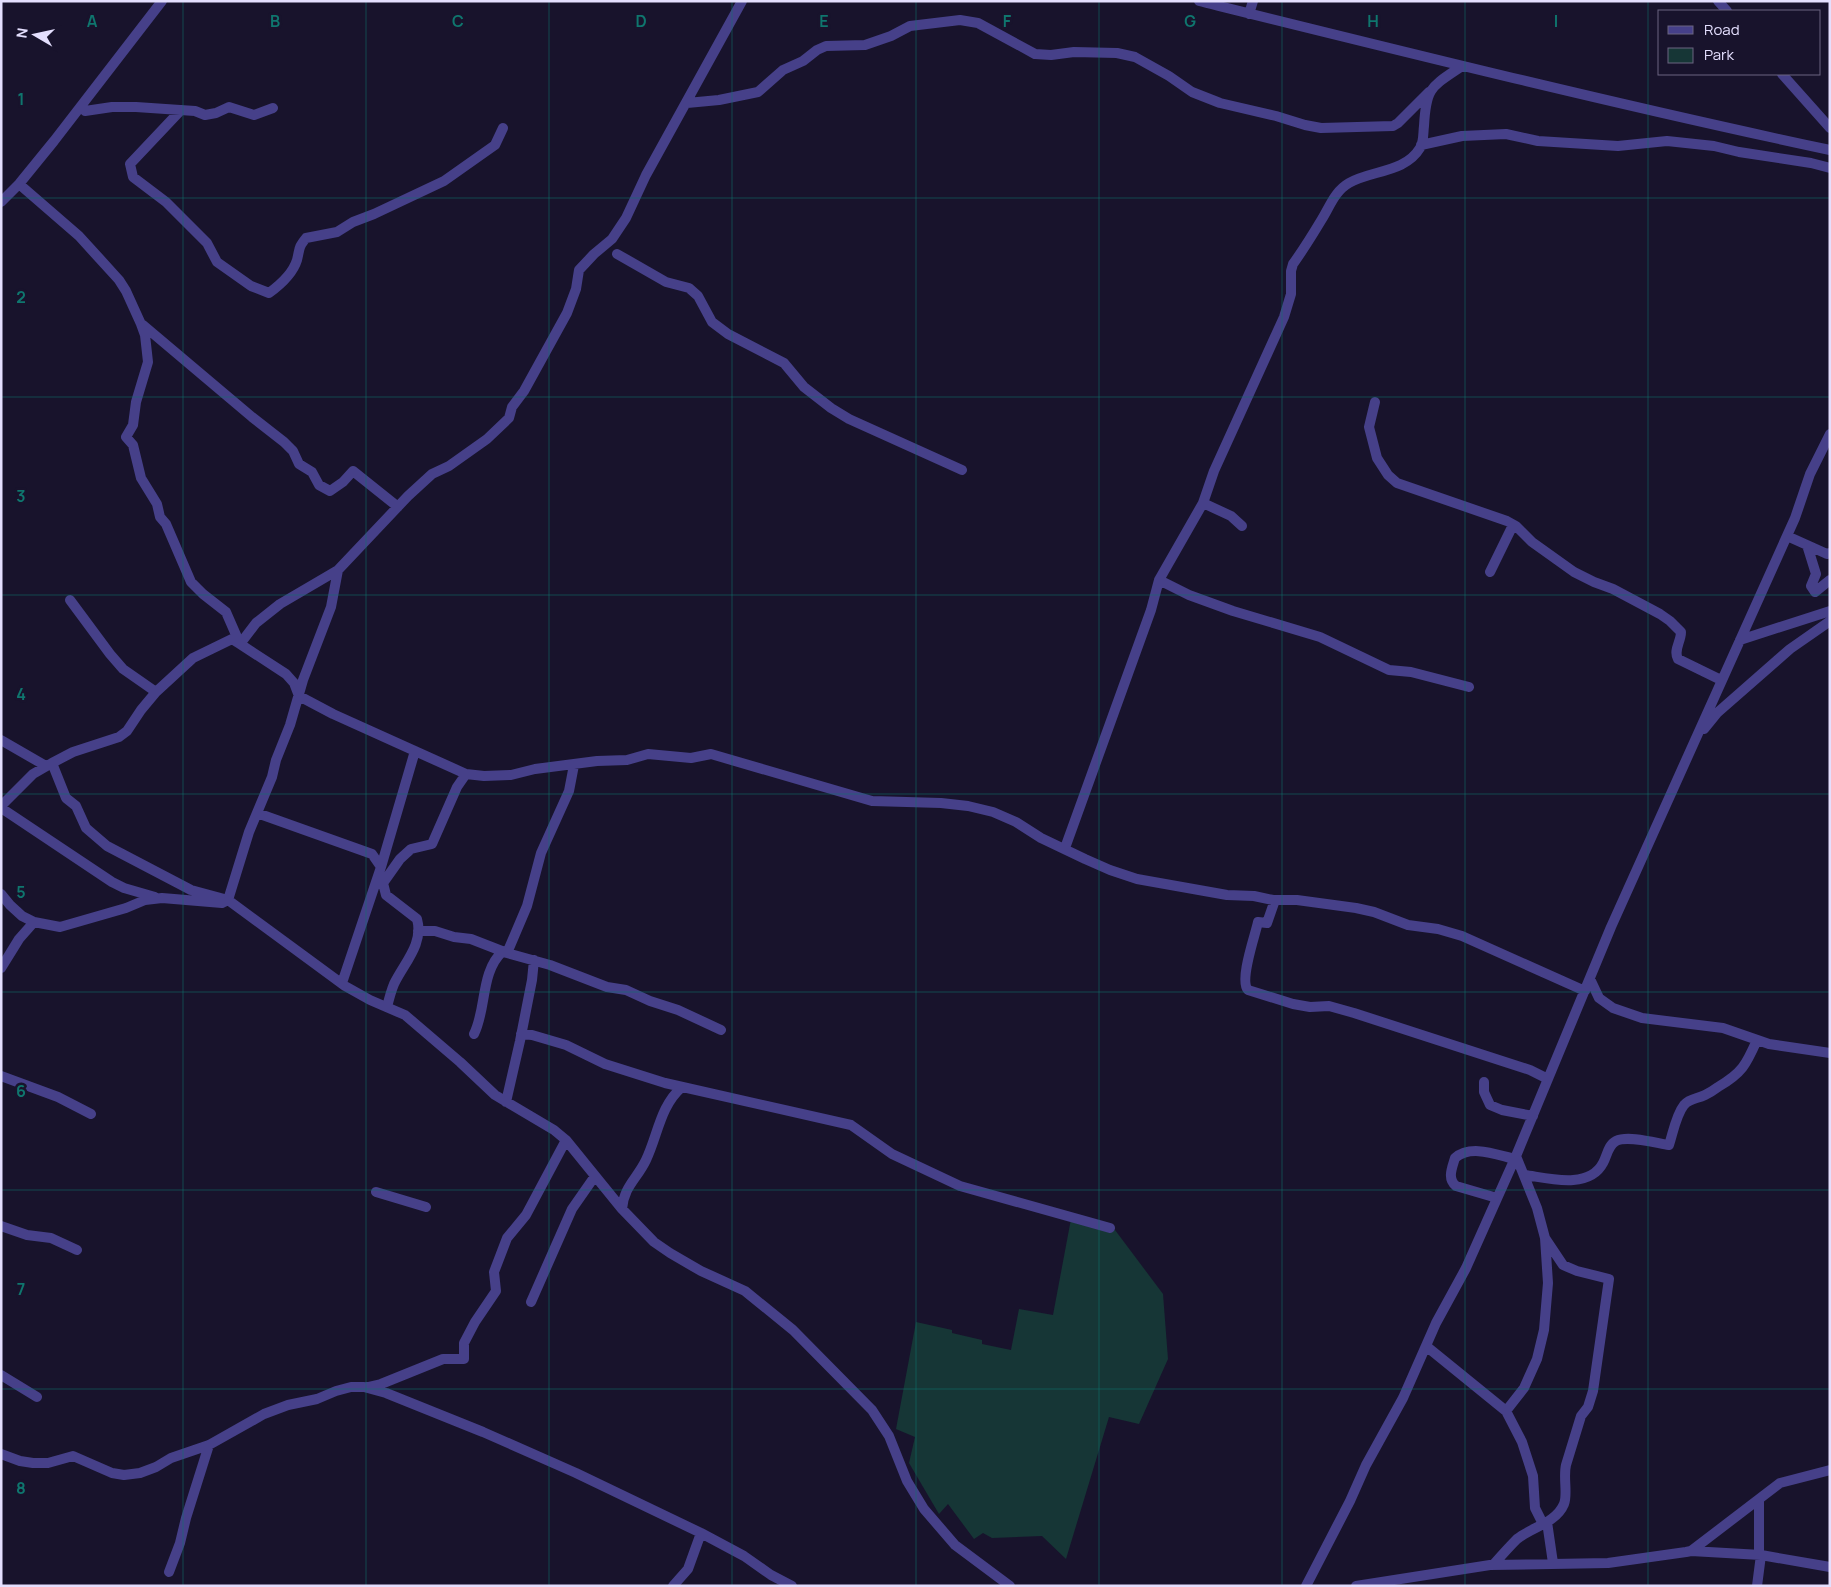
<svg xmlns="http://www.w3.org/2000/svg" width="1831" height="1587" font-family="Manrope,sans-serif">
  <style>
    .green { fill: #163636 }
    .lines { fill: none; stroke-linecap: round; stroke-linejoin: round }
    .minor { stroke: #464089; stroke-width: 10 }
    .grid { fill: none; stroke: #0f766e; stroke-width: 1; stroke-opacity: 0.55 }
    .grid-label { font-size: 16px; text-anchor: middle; font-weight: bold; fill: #0f766e; stroke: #18132c; stroke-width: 5; stroke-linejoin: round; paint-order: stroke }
  </style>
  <rect width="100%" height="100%" fill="#18132c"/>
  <!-- green -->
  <path class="green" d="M1071,1219L1115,1230L1163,1294L1168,1359L1139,1424L1109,1417L1066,1559L1042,1536L992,1538L983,1533L974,1539L948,1504L939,1514L909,1463L915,1437L896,1429L916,1322L952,1330V1333L982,1340V1344L1011,1350L1019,1309L1053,1315Z"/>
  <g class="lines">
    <!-- minor -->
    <path class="minor" d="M742,1L646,175L626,218L612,239L594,254L579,270L576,289L567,313L524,391L512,407L509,418L487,439L449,466L432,474L408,496L338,570L280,604L256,623L240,644L232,639L193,658L156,692L141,710L127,731L119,737L73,752L52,763L66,798L76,806L86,828L107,846L191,890L228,900L345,986L370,1000L405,1015L460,1062L495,1095L554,1130L566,1140L622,1209L654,1242L670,1253L701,1271L745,1291L793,1330L872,1410L889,1436L907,1481L924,1509L955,1545L1010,1586
      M1199,1C1409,53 1618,105 1830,150
      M1718,1L1727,11
      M1249,14L1253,1
      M1782,74L1830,128
      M687,103L719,100L758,92L783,70L803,61L817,50L826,46L865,45L891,36L910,26L960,20L978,23L1035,54L1051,55L1074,52L1117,53L1135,57L1169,76L1192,92L1220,103L1276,116L1305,125L1321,128L1393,126L1398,123L1429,92
      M181,110L130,164L133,177L166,202L207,243L217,262L251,286L269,293C280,285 293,273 297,260C300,248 298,248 306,238L337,232L353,222L374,214L444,181L495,145L503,128
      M85,111L112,107H136L195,111L205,115L216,113L229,107L254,115L273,108
      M1421,145L1462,136L1506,134L1538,141L1618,146L1667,141L1714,146L1739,152L1811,163L1830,168
      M19,184L79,236L119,280L126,291L141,324L145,335L148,362L136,402L133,425L126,437L133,445L141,478L157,504L160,517L166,524L191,582L203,594L226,612L240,644L286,674L294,683L299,696L333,714L466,774L457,787L432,844L411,849L400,859L383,883L386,895L417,919C424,944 404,963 394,984C391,991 389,999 387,1007
      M1,202L19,184L54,141L162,1
      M617,254L666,282L689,288L698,296L712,322L728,334L784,363L804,387L831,408L849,419L962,470
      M143,325L252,417L284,442L293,451L299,464L312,472L319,485L330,491L343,482L353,471L398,507
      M1375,402L1369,427L1377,458L1388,475L1397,483L1507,521L1516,526L1532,542L1574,572L1594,582L1613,589L1660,614L1670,621L1681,632C1681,642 1673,650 1678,659L1721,680
      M1203,503L1214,471L1284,317L1291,294V271L1293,264C1303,250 1313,234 1322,219C1330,206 1335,191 1349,183C1371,170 1405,173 1420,148C1424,142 1423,133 1424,126C1426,87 1431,87 1462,66
      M1787,536L1827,554L1830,553
      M1807,545L1816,574L1811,586L1815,592L1830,580
      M1490,572L1513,525
      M1159,580L1189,595L1233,611L1320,637L1389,670L1411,672L1469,687
      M70,600L110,654L123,669L156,692
      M1740,640L1830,611
      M1704,729L1717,713L1790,649L1830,621
      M1,740L46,766
      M466,774L484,776L511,775L535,769L597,761L627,760L648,754L691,758L711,754L872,801L941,803L968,806L993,812L1016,822L1041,838L1085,859L1110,870L1137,879L1227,895L1254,896L1273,900H1297L1356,908L1374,912L1408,925L1438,929L1462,936L1585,991
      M1,806L33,774L52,763
      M1,808L112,882L124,888L155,897
      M257,813L372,854L381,867L342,983
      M1065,848L1151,610L1159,580L1203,503L1231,516L1242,526
      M381,867L415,751
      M1,894L10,905L22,916L34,922L60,927L126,908L145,900L162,898L222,903L228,900L249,832L272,777L276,760L290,725L303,680L331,607L338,570
      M1275,900L1267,923L1258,922C1255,936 1239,980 1248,990L1293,1004L1310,1007L1329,1006L1354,1013L1530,1070L1548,1079
      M418,931H435L454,937L471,939L507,953L550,965L607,987L626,990L650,1001L678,1010L721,1030
      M507,953L527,906L541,853L569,791L574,765
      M1,968L19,939L34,922
      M1590,979L1599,998L1613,1008L1642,1018L1723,1028L1769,1044L1830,1053
      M474,1034C487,1008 480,972 503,951
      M521,1034L532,1035L566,1045L605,1064L665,1083L851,1125L892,1154L960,1186L1110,1228
      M1,1076L58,1097L91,1114
      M1484,1082V1092L1490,1105L1502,1110L1533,1116
      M506,1102L520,1041L532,980L534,960
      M1525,1175C1547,1178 1589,1190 1603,1163C1607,1156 1608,1145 1616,1141C1628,1135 1656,1143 1669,1145C1673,1133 1676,1115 1684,1105C1690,1098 1697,1099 1705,1095C1709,1093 1714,1090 1718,1087C1742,1073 1746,1065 1757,1040
      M376,1192L426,1207
      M1497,1198L1456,1186C1447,1179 1452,1168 1455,1158C1471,1144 1497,1155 1515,1159
      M622,1209C624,1186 637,1179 646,1160C658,1135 660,1106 682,1087
      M1,1226L27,1235L51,1238L77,1250
      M531,1302L572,1209L595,1176
      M1426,1346L1506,1411L1522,1442L1533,1476L1535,1508L1543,1524
      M1,1375L37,1397
      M368,1387L381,1384L443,1359H464V1343L475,1322L496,1291L494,1272L507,1238L526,1215L566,1140
      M1506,1411L1524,1388L1537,1359L1544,1330L1548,1283L1545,1238L1537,1208L1516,1156
      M1,1454L20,1461L33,1463H48L73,1456L112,1473L124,1475L140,1473L156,1467L171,1458L209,1445L264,1414L288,1405L317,1399L336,1391L351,1387H364L386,1393L483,1432L576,1473L701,1533L744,1556L771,1575L792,1586
      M1759,1501V1555
      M1547,1522L1553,1563
      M1691,1551L1761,1555L1830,1567
      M1493,1565C1501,1556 1509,1547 1517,1539C1532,1527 1556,1523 1564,1504C1568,1495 1563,1477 1566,1465L1581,1416L1588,1407L1593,1391L1609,1279L1577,1271L1563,1265L1545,1238
      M169,1572L180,1543L186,1518L209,1445
      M673,1586L688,1569L701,1533
      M1306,1586L1350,1501L1366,1465L1403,1398L1436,1323L1466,1268L1516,1156L1611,927L1795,518L1810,474L1830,434
      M1356,1586L1490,1565L1608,1563L1686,1552L1691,1551L1780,1483L1830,1470
      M1757,1586L1761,1555"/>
  </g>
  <!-- grid -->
  <path class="grid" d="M183,1V1586M366,1V1586M549,1V1586M732,1V1586M916,1V1586M1099,1V1586M1282,1V1586M1465,1V1586M1648,1V1586M1,198H1830M1,397H1830M1,595H1830M1,794H1830M1,992H1830M1,1190H1830M1,1389H1830"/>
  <g class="grid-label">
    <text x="92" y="27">A</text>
    <text x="275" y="27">B</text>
    <text x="458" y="27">C</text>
    <text x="641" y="27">D</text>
    <text x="824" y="27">E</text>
    <text x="1007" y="27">F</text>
    <text x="1190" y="27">G</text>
    <text x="1373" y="27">H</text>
    <text x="1556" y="27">I</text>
    <text x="21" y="105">1</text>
    <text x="21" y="303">2</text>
    <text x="21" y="502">3</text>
    <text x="21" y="700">4</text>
    <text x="21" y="898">5</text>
    <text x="21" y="1097">6</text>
    <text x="21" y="1295">7</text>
    <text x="21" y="1494">8</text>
  </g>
  <!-- border -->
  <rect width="1831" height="1587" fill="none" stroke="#e4dffe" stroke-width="5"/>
  <!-- legend -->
  <rect x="1658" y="10" width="162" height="65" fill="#18132c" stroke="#6a6580"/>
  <rect x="1668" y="26" width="25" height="8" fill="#464089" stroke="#6a6580"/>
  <text x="1704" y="35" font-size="15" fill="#e4dffe">Road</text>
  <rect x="1668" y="48" width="25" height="15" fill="#163636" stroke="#6a6580"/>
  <text x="1704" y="60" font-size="15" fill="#e4dffe">Park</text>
  <!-- north arrow -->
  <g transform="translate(35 35) rotate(279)" stroke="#18132c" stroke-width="4" paint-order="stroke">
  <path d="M0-4L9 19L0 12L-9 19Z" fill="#e4dffe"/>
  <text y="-8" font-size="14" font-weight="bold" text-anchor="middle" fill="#e4dffe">N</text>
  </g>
</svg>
